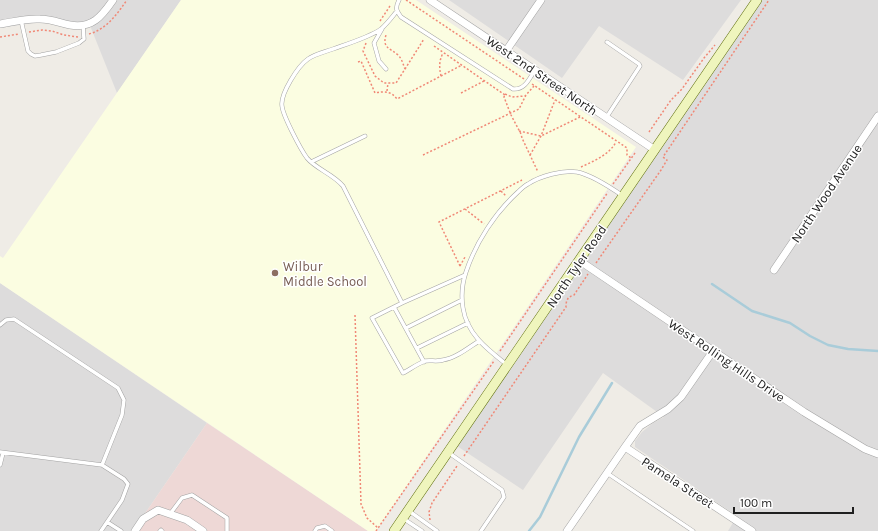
<svg xmlns="http://www.w3.org/2000/svg" width="878" height="531" font-family="Karla,sans-serif">
  <style>
    .residential { fill: #dddcdc }
    .commercial { fill: #eed8d6 }
    .education { fill: #fbfde1 }
    .lines { fill: none; stroke-linecap: round; stroke-linejoin: round }
    .stream { stroke: #a9ccd9; stroke-width: 2.5 }
    .lane-casing { stroke: #a3a3a3; stroke-width: 4.5 }
    .street-casing { stroke: #a3a3a3; stroke-width: 8 }
    .secondary-casing { stroke: #5f6f0d; stroke-width: 10 }
    .path { stroke: #f08876; stroke-width: 1.5; stroke-dasharray: 2 2; stroke-linecap: butt }
    .lane { stroke: #fff; stroke-width: 3.5 }
    .street { stroke: #fff; stroke-width: 7 }
    .secondary { stroke: #eff5bd; stroke-width: 9 }
    .education-dot { fill: #8d6e63; stroke: #fff; stroke-width: 1.5 }
    .labels { text-anchor: middle; stroke-width: 3; stroke-linejoin: round; paint-order: stroke }
    .street-label { font-size: 13px; fill: #1f1f1f; stroke: #fff }
    .education-label { font-size: 13px; fill: #785e54; stroke: #fff; text-anchor: start }
  </style>
  <rect width="100%" height="100%" fill="#efece6"/>
  <!-- residential -->
  <path class="residential" d="M0,0H181L117,93L89,23L40,22L0,28Z
    M449,0H741L683,80L599,26L562,78Z
    M757,0H878V531H728L737,516L635,447V441L642,432L653,423L664,417L603,373L523,490L454,444Z
    M0,283L207,423L133,531H0Z"/>
  <!-- commercial -->
  <path class="commercial" d="M207,423L368,531H133Z"/>
  <!-- education -->
  <path class="education" d="M181,0H416L636,147L376,531H368L0,283V256L3,258Z"/>
  <g class="lines">
    <!-- stream -->
    <path class="stream" d="M712,284L752,311L790,323L810,336L828,345L848,349L878,351
      M529,531L540,517L579,437L612,383"/>
    <!-- lane casing -->
    <g class="lane-casing">
      <path id="lane" d="M399,0C395,8 396,10 401,17L513,89C525,90 529,79 535,70
        M397,11C392,17 387,24 381,29C370,37 347,44 333,49C325,52 315,54 308,59C298,66 280,94 282,106C283,116 301,150 307,158C316,169 333,174 343,186L402,303L465,275
        M21,20L28,51L31,54L35,56L41,55L56,52L79,43L84,39L83,25
        M382,29L374,43L379,61L386,69
        M606,118L640,66L639,64L607,42
        M311,162L365,136
        M402,303L372,318L403,373C409,370 417,364 425,361C431,360 437,362 443,360C456,358 468,348 479,341
        M394,307L424,362
        M0,325L6,320L14,319L118,388L124,400L122,415L102,465
        M406,328L462,300
        M417,348L468,323
        M506,364C487,349 467,334 463,308C461,296 462,284 466,272C476,242 495,213 518,192C521,189 524,186 528,184C540,176 562,170 577,172C592,175 610,187 623,196
        M0,452L102,465L124,479L128,484L122,500L101,531
        M449,453L502,490L504,497L481,531
        M0,465L3,453
        M607,473L693,531
        M409,511L437,531
        M170,514L182,498L192,495L227,518V531
        M404,519L422,531
        M107,522L121,531
        M160,531L161,530L162,531
        M315,531L317,528L325,526L332,531"/>
    </g>
    <!-- street casing -->
    <g class="street-casing">
      <path id="street" d="M430,0L655,150
        M0,24C13,22 27,18 40,19C51,19 60,23 70,25C92,29 102,16 113,0
        M506,51L541,0
        M580,261L804,412L865,449L878,454
        M774,270L878,116
        M625,447L752,531
        M135,531L143,519L158,510L187,520L203,531
        M567,531L625,447L640,426L668,409L681,397L713,351"/>
    </g>
    <!-- secondary casing -->
    <g class="secondary-casing">
      <path id="secondary" d="M394,531L757,0"/>
    </g>
    <!-- path -->
    <path class="path" d="M406,0L524,79
      M380,21L390,6
      M29,32L42,30L52,31L64,35L78,37
      M89,34C107,29 117,14 127,0
      M0,37L19,34
      M366,43L363,51L375,76L384,83H396L405,69C403,64 402,59 398,55C390,48 382,48 386,35
      M434,46L505,95
      M358,62L361,61L375,93C384,91 391,91 397,99L462,65
      M405,69L424,39
      M441,76C439,67 439,61 443,53
      M532,84L627,148V155L631,158
      M534,86L525,96L512,97L505,94L504,97L511,115L521,134L522,138L538,172
      M387,91L388,83
      M461,93L484,81
      M519,131L541,136L580,117
      M649,132L671,100L682,89L704,58L715,45
      M423,155L519,109L526,95
      M530,155L541,136L555,100
      M581,167C594,161 609,155 616,142
      M613,184L635,153
      M501,191L506,196
      M465,209L484,224
      M596,263L661,170L667,160L663,157L769,0
      M460,266L439,222L522,180
      M460,266L465,257
      M355,315L361,504L367,518L378,528
      M500,351L608,192
      M464,456L566,307C566,301 567,297 574,295L588,274
      M430,520L429,512L432,503L457,466
      M376,531L494,361"/>
    <!-- lane -->
    <use href="#lane" class="lane"/>
    <!-- street -->
    <use href="#street" class="street"/>
    <!-- secondary -->
    <use href="#secondary" class="secondary"/>
  </g>
  <!-- markers -->
  <circle class="education-dot" cx="275" cy="273" r="4"/>
  <g class="labels">
    <!-- street labels -->
    <g class="street-label">
      <text transform="translate(542 75) rotate(34)" y="5">West 2nd Street North</text>
      <text transform="translate(826 193) rotate(-56)" y="5">North Wood Avenue</text>
      <text transform="translate(576 266) rotate(-56)" y="5">North Tyler Road</text>
      <text transform="translate(727 360) rotate(34)" y="5">West Rolling Hills Drive</text>
      <text transform="translate(678 482) rotate(33)" y="5">Pamela Street</text>
    </g>
    <!-- education labels -->
    <g class="education-label">
      <text x="283" y="271">Wilbur<tspan x="283" dy="15">Middle School</tspan></text>
    </g>
  </g>
  <!-- scale -->
  <path d="M734 507v6h119v-6" fill="none" stroke="#1f1f1f" stroke-width="2"/>
  <text x="740" y="507" font-size="12" fill="#1f1f1f" stroke="#ffffff" stroke-width="3" paint-order="stroke">100 m</text>
</svg>
